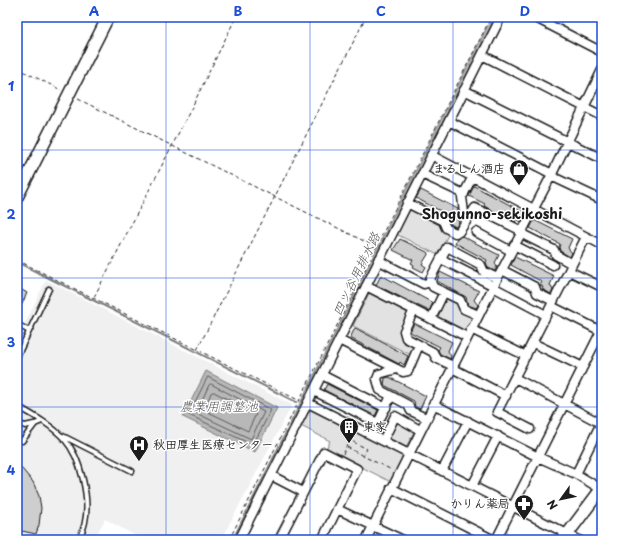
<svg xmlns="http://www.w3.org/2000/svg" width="619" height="557" font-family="'Playpen Sans','Klee One',sans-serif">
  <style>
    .built { fill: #f0f0f0 }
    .green { fill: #e2e2e2; stroke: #7f7f7f }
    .water { fill: #b8b8b8; stroke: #7a7a7a }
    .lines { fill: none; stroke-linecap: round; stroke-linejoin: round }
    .shore { stroke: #5a5a5a; stroke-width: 1 }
    .stream { stroke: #7a7a7a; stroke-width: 2 }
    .building { fill: #cecece; stroke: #1c1c1c }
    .lane-casing { stroke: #1c1c1c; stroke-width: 7 }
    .street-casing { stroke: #1c1c1c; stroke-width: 11 }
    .secondary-casing { stroke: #1c1c1c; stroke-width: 14 }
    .path { stroke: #1c1c1c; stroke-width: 1; stroke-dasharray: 4 3; stroke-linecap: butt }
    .lane { stroke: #fff; stroke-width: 4 }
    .street { stroke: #fff; stroke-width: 8 }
    .secondary { stroke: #fff; stroke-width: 11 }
    .grid { fill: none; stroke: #1d4ed8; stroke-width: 1; stroke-opacity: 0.55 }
    .labels { text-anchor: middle; stroke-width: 3; stroke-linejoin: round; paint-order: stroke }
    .poi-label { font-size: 12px; font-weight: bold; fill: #1c1c1c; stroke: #fff; text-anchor: end }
    .water-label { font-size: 13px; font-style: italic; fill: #5a5a5a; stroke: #fff }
    .quarter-label { font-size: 14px; font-weight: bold; fill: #1c1c1c; stroke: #fff }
    .neatline { fill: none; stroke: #1d4ed8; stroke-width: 1.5 }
    .grid-label { font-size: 13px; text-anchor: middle; font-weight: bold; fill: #1d4ed8 }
  </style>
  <rect width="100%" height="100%" fill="#fff"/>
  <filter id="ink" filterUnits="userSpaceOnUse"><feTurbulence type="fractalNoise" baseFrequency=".025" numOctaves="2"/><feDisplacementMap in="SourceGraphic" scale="8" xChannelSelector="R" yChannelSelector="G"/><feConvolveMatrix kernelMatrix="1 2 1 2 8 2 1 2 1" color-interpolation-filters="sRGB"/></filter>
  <g filter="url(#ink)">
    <!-- built -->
    <path class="built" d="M46,280L292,405L221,540H143L105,519L94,540H17V340Z"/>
    <!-- green -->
    <path class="green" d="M409,207L440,224L449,233L438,255L396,234Z
      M369,293L408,313L400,330L405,341L415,347L411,355L353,326Z
      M445,297L457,303L474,317L466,333L435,318Z
      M308,407L404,456L391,482L326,449L330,441L299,425Z
      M397,422L414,432L406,447L389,438Z"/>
    <!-- water -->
    <path class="water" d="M492,17H498L236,540H232Z
      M206,371L277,408L255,452L183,417Z"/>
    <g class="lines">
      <!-- shore -->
      <path class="shore" d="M208,377L271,410L253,445L189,415Z
        M211,384L264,412L251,439L196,413L209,385Z
        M214,392L256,414L248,431L204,410L211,393Z"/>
      <!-- stream -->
      <path class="stream" d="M17,262L296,402"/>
    </g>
    <!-- building -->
    <path class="building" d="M474,186L525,213L521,222L516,219L515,222L484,206L485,204L469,196Z
      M421,190L458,209L459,214L456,218L459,222L456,227L450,224L447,218L448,215L416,198Z
      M534,220L572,239L568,248L572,253L570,257L560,251L559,247L560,244L530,228Z
      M462,236L499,255L495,263L497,267L495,271L488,268L486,262L487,260L455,243L457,238Z
      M400,239L429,253L422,264L426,267L423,272L413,267L414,265L411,263L413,260L393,250Z
      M515,257L554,276L550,285L553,290L551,294L542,289L543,287L540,285L542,282L511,265Z
      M440,272L479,291L474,300L478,305L476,308L468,305L466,297L437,281Z
      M381,275L433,303L429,311L376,285Z
      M17,287L27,293L22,304L17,301Z
      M414,323L452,342L448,351L451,356L450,359L440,354L438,350L440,347L410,332Z
      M355,328L408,356L404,365L400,362L399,364L350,338Z
      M389,377L426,396L420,409L415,407L414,401L384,385L385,378Z
      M327,384L378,410L375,416L324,390Z
      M17,463L33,482L39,496L41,508L39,525L36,534L17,530Z"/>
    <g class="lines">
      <!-- lane casing -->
      <g class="lane-casing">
        <path id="lane" d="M17,324L29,331
          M17,357L49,289
          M17,406C33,415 53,426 65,440C81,458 90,499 85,522C84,528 81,534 79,540
          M17,423L25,426L34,424
          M63,436L132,471
          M17,440L22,441L35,424L42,421"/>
      </g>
      <!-- street casing -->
      <g class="street-casing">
        <path id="street" d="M534,17L602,52
          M482,55L602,116
          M464,90L602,159
          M449,121L552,174
          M431,155L602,245
          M422,174L464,194
          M551,176L602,200
          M407,203L443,221L446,228L455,233L459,232L475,208L522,231
          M465,221L462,197L472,178
          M476,232L511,251
          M520,233L554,250L556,255L572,264
          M514,245L553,265
          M441,259L488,283
          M378,260L424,284L431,282
          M502,270L535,287L537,293L553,301
          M569,271L602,287
          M366,286L467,337
          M493,287L551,176L602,70
          M551,306L601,331
          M414,310L404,331L406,338L433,352L436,358L453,366
          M478,315L464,309L460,300L433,287L430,279L447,247L481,265L484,272L497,278
          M431,319L444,292
          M471,329L526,356
          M339,340L403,372L408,371L419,345
          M533,343L583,367
          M452,368L506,396
          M397,369L379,374L377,379L380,390L408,405L411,411L426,418
          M322,375L386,408
          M515,378L602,424
          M314,391L378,423L391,396
          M308,403L579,540
          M433,404L538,457L576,474
          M530,429L497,412L586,237
          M383,441L395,416L420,430
          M442,471L468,421
          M272,476L303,492
          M472,486L498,436
          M391,488L494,540
          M601,489L576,474L602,421
          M337,509L403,540
          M239,540L501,17
          M279,540L324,452L357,469L322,540
          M366,540L493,287L546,315
          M496,540L602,329"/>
      </g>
      <!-- secondary casing -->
      <g class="secondary-casing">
        <path id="secondary" d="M17,197L108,17
          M563,540L602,488"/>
      </g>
      <!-- path -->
      <path class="path" d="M17,68L61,90
        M78,99L376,247
        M372,255L491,17
        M17,260L300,401
        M94,297L192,107L236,17
        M197,350L366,17
        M349,433L346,438L367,449L363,456L392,470
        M347,447L363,456
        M343,454L347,445
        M104,540L107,535L118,540
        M229,540L371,258"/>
      <!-- lane -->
      <use href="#lane" class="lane"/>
      <!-- street -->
      <use href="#street" class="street"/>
      <!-- secondary -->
      <use href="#secondary" class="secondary"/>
    </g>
  </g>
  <!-- grid -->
  <path class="grid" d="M166,17V540M310,17V540M453,17V540M17,150H602M17,278H602M17,407H602"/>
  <!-- icons -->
  <defs>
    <g id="shop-pin" transform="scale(1)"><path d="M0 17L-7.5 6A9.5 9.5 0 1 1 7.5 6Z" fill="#1c1c1c" stroke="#fff"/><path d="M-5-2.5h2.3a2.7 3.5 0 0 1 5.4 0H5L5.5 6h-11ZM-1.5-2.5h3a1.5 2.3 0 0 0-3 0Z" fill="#fff"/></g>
    <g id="building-pin" transform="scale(1)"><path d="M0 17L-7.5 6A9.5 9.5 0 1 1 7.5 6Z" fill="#1c1c1c" stroke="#fff"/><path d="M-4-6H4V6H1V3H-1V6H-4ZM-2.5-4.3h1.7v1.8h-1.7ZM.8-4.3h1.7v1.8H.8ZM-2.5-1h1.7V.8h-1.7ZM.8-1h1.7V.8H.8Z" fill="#fff"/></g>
    <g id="hospital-pin" transform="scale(1)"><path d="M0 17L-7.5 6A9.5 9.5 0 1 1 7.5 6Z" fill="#1c1c1c" stroke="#fff"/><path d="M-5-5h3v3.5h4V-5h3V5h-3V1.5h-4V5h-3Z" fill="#fff"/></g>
    <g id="pharmacy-pin" transform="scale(1)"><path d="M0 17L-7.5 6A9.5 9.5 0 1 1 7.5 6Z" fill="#1c1c1c" stroke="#fff"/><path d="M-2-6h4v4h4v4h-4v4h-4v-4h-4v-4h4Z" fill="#fff"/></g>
  </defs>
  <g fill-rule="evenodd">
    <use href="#shop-pin" x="519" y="169"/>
    <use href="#building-pin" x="349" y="427"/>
    <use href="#hospital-pin" x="139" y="445"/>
    <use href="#pharmacy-pin" x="524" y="504"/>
  </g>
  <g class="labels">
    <!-- poi labels -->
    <g class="poi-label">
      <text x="505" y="173">まるしん酒店</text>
      <text x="363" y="431" text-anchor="start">東家</text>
      <text x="153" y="449" text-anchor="start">秋田厚生医療センター</text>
      <text x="510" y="508">かりん薬局</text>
    </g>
    <!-- water labels -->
    <g class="water-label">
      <text transform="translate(356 274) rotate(-64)" y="5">四ツ谷用排水路</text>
      <text x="219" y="411">農業用調整池</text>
    </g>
    <!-- quarter labels -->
    <g class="quarter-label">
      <text x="492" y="219">Shogunno-sekikoshi</text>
    </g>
  </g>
  <!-- margin -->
  <rect width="619" height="557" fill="none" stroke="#fff" stroke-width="44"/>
  <!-- north arrow -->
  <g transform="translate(561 499) rotate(237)" stroke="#ffffff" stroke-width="3" paint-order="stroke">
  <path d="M0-3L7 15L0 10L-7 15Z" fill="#1c1c1c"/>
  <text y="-6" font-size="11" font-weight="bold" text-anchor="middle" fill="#1c1c1c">N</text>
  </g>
  <rect x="22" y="22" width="575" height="513" class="neatline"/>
  <g class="grid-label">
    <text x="94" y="16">A</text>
    <text x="238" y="16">B</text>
    <text x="381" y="16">C</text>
    <text x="525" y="16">D</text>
    <text x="11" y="91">1</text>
    <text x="11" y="219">2</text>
    <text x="11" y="347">3</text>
    <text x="11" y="475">4</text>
  </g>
</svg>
